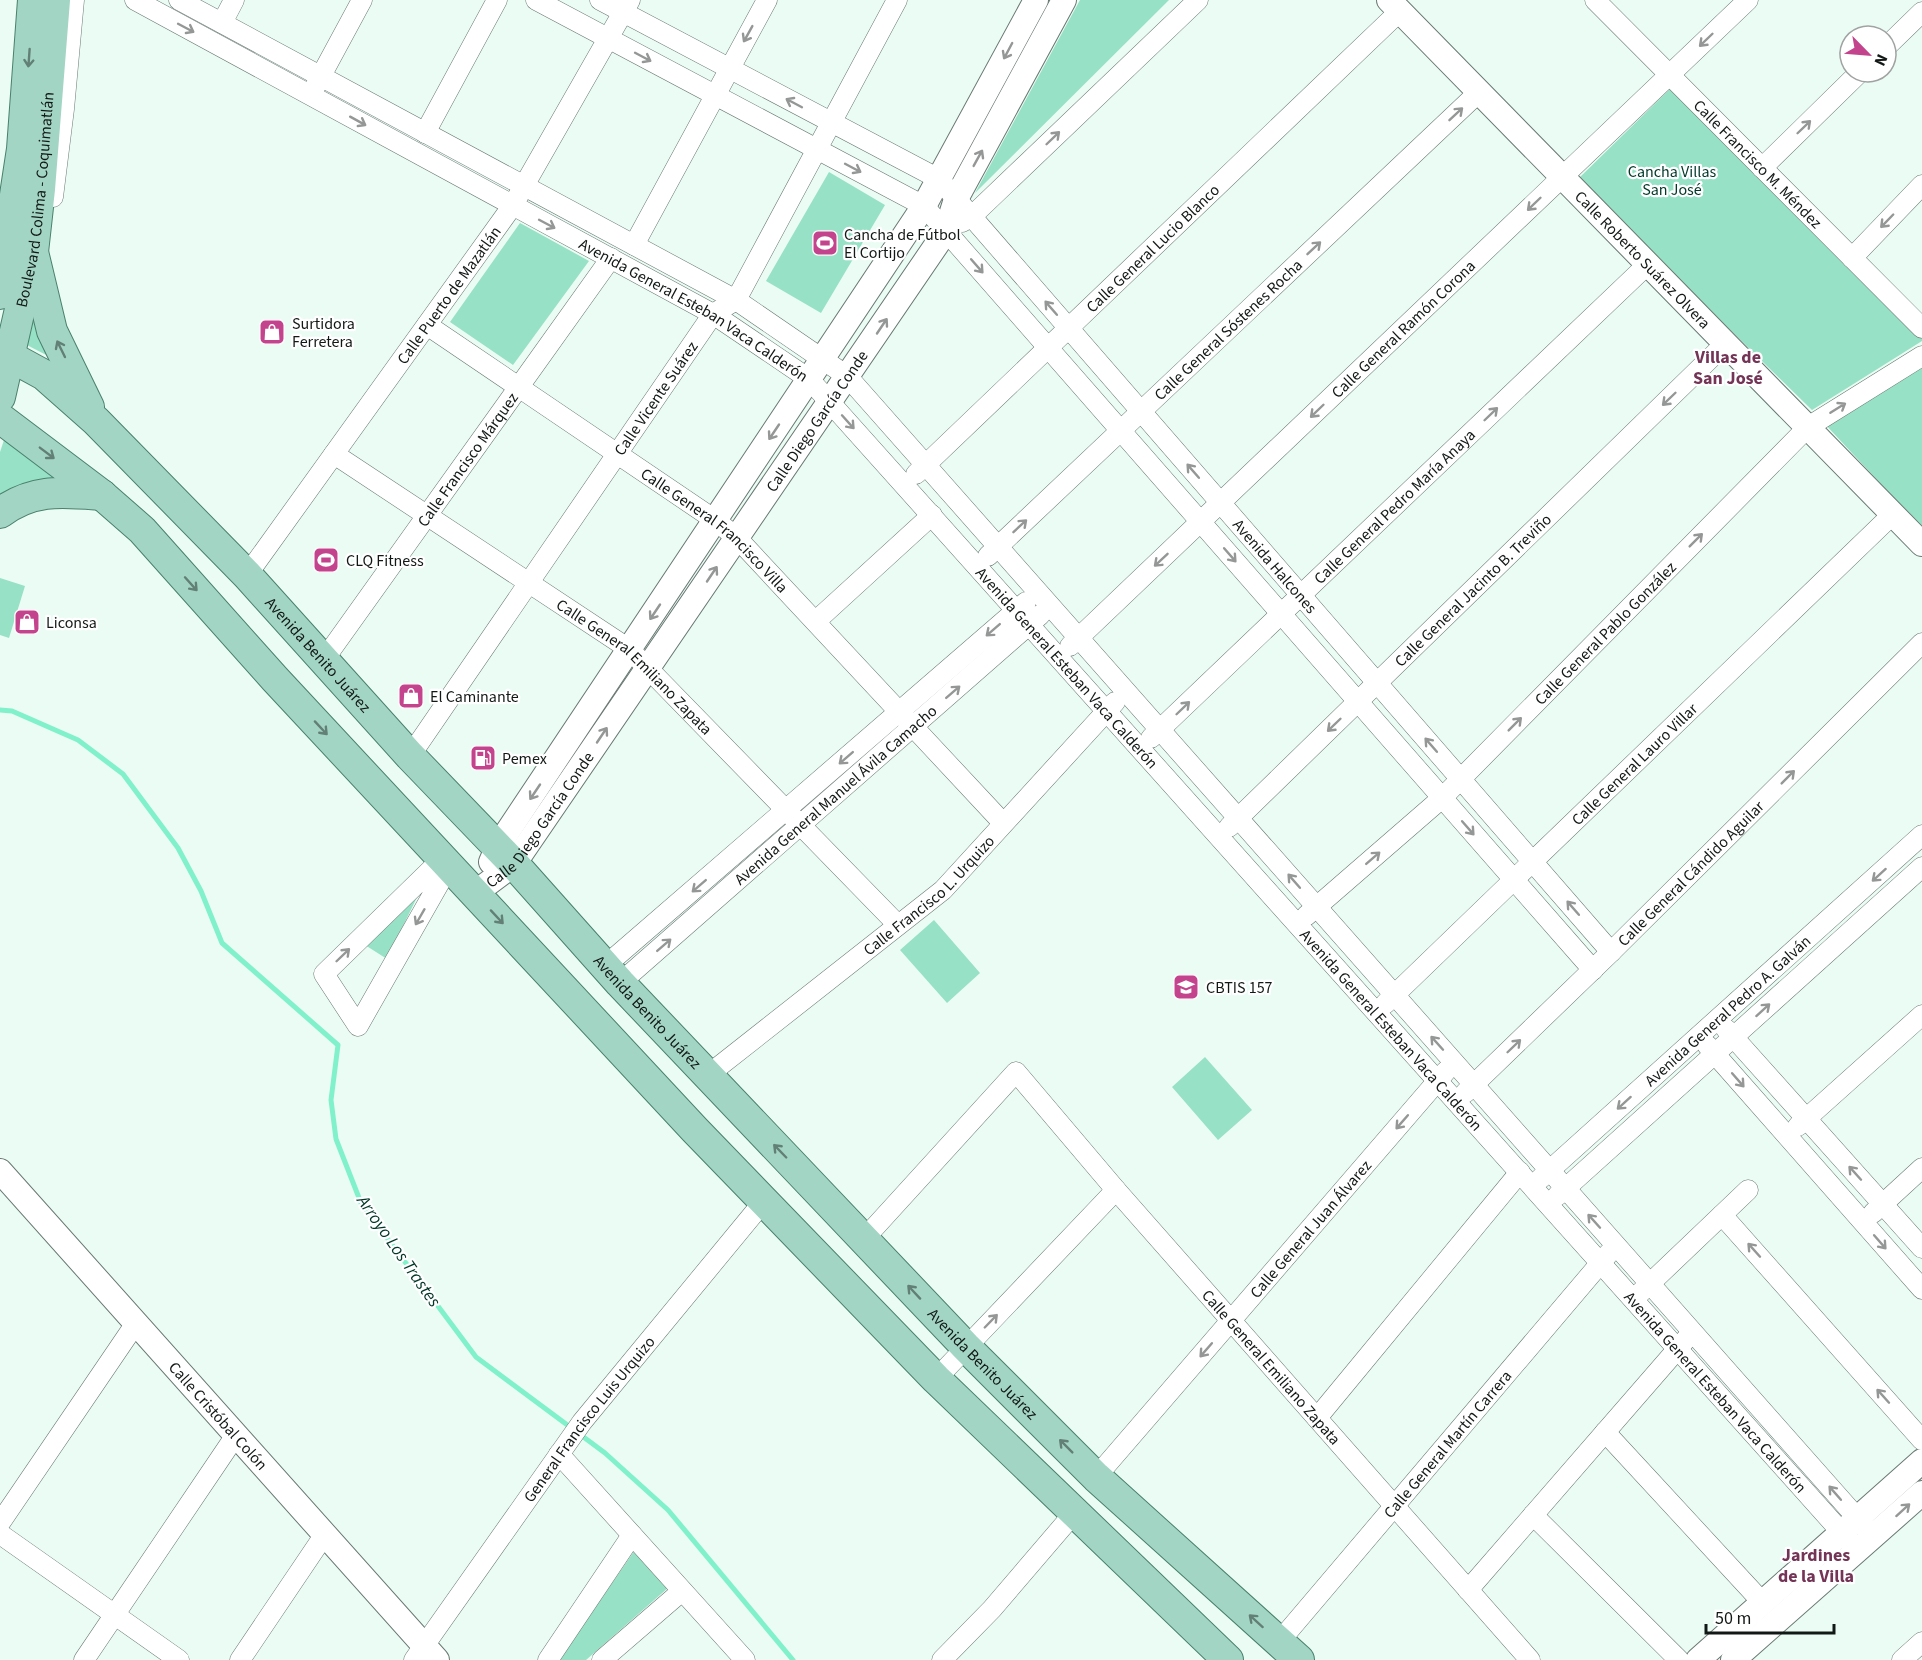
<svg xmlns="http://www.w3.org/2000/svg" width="1922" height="1660" font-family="'Source Sans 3',sans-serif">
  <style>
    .green { fill: #97e1c6 }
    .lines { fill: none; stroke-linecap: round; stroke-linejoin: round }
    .stream { stroke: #80f1ca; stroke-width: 5 }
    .minor-casing { stroke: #697872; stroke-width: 21 }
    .tertiary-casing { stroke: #697872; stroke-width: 26 }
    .primary-casing { stroke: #49816d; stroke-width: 32 }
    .minor { stroke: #fff; stroke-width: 20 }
    .tertiary { stroke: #fff; stroke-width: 24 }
    .primary { stroke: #a3d5c4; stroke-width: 30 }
    .oneway { stroke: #949796 }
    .oneway2 { stroke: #628076 }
    .labels { text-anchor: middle; stroke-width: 4.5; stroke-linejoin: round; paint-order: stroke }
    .street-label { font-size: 16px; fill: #121816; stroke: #fff }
    .park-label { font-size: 16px; fill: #013729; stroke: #fff }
    .poi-label { font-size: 16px; fill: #121816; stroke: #fff; text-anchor: start }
    .neighbourhood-label { font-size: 18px; font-weight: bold; fill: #743456; stroke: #fff }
    .water-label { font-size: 18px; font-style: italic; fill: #003627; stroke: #fff }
  </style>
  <rect width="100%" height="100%" fill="#ebfcf5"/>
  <!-- green -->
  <path class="green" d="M1080,0H1169L975,193Z
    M1673,86L1922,338V341L1812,410L1577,180Z
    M829,172L885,205L821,313L766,281Z
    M520,223L589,261L513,365L450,322Z
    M34,291L54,359L23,343Z
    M1922,365V528L1824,423Z
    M4,440L67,486L0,505V452Z
    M0,578L25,586L9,638L0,635Z
    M420,891L387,959L365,945Z
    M934,920L980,973L947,1003L900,950Z
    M1205,1057L1252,1110L1218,1140L1172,1087Z
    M635,1550L669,1587L586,1660H559Z"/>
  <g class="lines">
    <!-- stream -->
    <path class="stream" d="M0,710L12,711L78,740L123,774L178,848L201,891L222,943L338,1045L331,1100L336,1139L361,1203L476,1357L605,1453L668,1510L793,1660"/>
    <!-- minor casing -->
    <g class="minor-casing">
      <g id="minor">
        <path id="s1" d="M135,0L713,314L809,379L1852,1544"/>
        <path d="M179,0L736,300L847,376L1866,1528"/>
        <path d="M536,0L924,206L1593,970"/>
        <path id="s2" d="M600,0L939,179L1611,952"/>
        <path id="s3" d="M1595,0L1922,328"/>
        <path d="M222,23L234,0"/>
        <path d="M1886,47L1922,12"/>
        <path d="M315,87L362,0"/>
        <path d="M425,133L497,0"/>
        <path d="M1762,168L1860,72"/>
        <path d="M53,197L64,109L74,0"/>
        <path d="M962,222L971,217L1198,0"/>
        <path d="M634,245L767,0"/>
        <path d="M1852,258L1922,185"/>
        <path id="s4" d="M427,325L715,520L737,538L1003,823"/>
        <path id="s5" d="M334,454L629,649L897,924"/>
        <path id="s6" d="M916,474L1400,11"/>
        <path id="s7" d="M988,556L1479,92"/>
        <path id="s8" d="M247,575L513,205L630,0"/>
        <path d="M816,621L932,515"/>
        <path id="s9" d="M1070,646L1748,0"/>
        <path id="s10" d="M323,661L611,258"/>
        <path id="s11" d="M1151,738L1648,264"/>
        <path id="s12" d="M410,756L713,314L736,300L897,0"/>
        <path id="s13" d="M1229,827L1726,343"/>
        <path d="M442,859L324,974L358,1026L449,866"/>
        <path id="s14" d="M1306,916L1442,798L1808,427L1922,356"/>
        <path d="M605,966L1026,602"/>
        <path id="s15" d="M620,983L1040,615"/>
        <path id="s16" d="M1385,1004L1893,514"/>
        <path d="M1726,1029L1922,1248"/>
        <path d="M1707,1045L1922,1289"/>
        <path id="s17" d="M708,1075L943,890L1115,702"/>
        <path id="s18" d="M1465,1093L1611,952L1922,643"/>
        <path d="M1798,1126L1922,1015"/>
        <path id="s19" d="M1540,1179L1922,835"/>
        <path d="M1557,1196L1922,867"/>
        <path d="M1873,1213L1922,1168"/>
        <path d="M1722,1215L1922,1440"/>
        <path id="s20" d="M864,1239L1016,1072L1116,1190L1530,1660"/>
        <path d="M1640,1293L1748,1190"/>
        <path d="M936,1379L1116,1190"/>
        <path d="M1317,1418L1520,1172"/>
        <path d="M1605,1432L1763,1603"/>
        <path d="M559,1454L745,1660"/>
        <path id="s21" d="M1096,1477L1446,1071"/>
        <path d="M1533,1515L1679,1660"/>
        <path d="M0,1523L136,1323"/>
        <path d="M0,1534L179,1660"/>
        <path d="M1468,1590L1687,1338"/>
        <path id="s22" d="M1279,1642L1609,1253"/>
        <path d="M84,1660L236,1435"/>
        <path d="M240,1660L325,1534"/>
        <path id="s23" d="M414,1660L582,1422L764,1201"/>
        <path d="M548,1660L632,1535"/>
        <path d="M602,1660L682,1591"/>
        <path d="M942,1660L992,1609L1075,1512"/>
        <path d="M1902,1660L1922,1642"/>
      </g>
    </g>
    <!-- tertiary casing -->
    <g class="tertiary-casing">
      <g id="tertiary">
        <path id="s24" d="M1389,0L1922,544"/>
        <path d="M491,862L498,846L924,206L1036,0"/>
        <path id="s25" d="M475,893L514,864L946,231L956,199L1064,0"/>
        <path id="s26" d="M0,1171L437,1660"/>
        <path d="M1698,1660L1922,1461"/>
        <path d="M1733,1660L1922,1493"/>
      </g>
    </g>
    <!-- primary casing -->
    <g class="primary-casing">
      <g id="primary">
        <path d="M34,256L52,331L89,407"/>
        <path d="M0,294L22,149L33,0"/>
        <path id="s27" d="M0,351L44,375L96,421L247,575L410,756L514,864L620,983L966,1347L1096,1477L1299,1660"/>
        <path id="s28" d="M0,397L33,252L40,189L55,0"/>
        <path d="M0,418L102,495L142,530L275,679L695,1130L936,1379L1228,1660"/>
        <path d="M0,513C33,488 63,492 102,495"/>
      </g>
    </g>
    <!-- minor -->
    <use href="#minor" class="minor"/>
    <!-- tertiary -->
    <use href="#tertiary" class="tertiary"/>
    <!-- primary -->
    <use href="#primary" class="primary"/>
  </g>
  <!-- one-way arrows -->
  <defs><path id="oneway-shaft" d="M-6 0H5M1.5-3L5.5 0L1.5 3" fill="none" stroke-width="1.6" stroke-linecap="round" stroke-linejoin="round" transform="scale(1.5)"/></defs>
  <g class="oneway">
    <use href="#oneway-shaft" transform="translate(186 28) rotate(28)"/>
    <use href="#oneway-shaft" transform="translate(748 34) rotate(119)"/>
    <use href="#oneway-shaft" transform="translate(1706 40) rotate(136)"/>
    <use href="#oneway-shaft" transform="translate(1008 51) rotate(118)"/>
    <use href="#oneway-shaft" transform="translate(643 57) rotate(28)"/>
    <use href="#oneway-shaft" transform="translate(794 103) rotate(-152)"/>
    <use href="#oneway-shaft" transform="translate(1456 114) rotate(-43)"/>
    <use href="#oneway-shaft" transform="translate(358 121) rotate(29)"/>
    <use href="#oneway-shaft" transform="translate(1804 127) rotate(-44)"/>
    <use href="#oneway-shaft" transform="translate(1053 138) rotate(-44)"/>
    <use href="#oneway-shaft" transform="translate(978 158) rotate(-61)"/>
    <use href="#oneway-shaft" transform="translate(853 168) rotate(28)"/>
    <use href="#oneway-shaft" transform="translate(1534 204) rotate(136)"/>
    <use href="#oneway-shaft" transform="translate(1887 221) rotate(134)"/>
    <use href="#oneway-shaft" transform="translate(547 224) rotate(28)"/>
    <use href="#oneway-shaft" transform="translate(1314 248) rotate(-43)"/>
    <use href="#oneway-shaft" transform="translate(977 266) rotate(49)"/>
    <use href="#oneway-shaft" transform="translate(1051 308) rotate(-131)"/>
    <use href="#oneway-shaft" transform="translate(882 326) rotate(-56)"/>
    <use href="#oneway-shaft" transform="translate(1669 399) rotate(136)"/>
    <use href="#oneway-shaft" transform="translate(1838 408) rotate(-32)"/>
    <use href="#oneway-shaft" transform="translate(1317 411) rotate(136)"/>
    <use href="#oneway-shaft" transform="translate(1491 414) rotate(-44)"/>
    <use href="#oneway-shaft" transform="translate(848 422) rotate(48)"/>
    <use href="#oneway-shaft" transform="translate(774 432) rotate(124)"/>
    <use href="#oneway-shaft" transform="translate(1193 471) rotate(-131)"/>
    <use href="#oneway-shaft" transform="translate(1020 526) rotate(-43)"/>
    <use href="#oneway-shaft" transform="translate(1696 540) rotate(-45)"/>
    <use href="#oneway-shaft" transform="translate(1230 555) rotate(49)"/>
    <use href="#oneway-shaft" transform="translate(1161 560) rotate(137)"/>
    <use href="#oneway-shaft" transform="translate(712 574) rotate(-56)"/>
    <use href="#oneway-shaft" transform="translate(655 612) rotate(124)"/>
    <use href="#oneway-shaft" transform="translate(993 630) rotate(139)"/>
    <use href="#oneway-shaft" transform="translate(953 692) rotate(-41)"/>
    <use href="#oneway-shaft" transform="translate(1183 708) rotate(-44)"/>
    <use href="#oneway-shaft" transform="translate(1515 724) rotate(-45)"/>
    <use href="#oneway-shaft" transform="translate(1334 725) rotate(136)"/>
    <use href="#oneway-shaft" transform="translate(602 735) rotate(-56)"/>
    <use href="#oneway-shaft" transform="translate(1431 745) rotate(-131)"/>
    <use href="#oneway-shaft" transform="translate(846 758) rotate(139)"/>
    <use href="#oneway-shaft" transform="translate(1788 777) rotate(-45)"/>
    <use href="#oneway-shaft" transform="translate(535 792) rotate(124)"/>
    <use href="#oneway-shaft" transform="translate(1468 828) rotate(49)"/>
    <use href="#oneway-shaft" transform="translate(1373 858) rotate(-41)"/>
    <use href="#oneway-shaft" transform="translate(1879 875) rotate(138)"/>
    <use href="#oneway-shaft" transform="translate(1294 881) rotate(-131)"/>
    <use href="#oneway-shaft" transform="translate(699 886) rotate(139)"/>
    <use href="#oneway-shaft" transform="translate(1573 908) rotate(-131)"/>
    <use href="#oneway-shaft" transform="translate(420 917) rotate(120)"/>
    <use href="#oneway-shaft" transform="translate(664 945) rotate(-41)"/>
    <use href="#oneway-shaft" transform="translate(343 955) rotate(-44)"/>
    <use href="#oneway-shaft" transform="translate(1763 1010) rotate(-42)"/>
    <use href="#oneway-shaft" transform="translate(1437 1043) rotate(-132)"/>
    <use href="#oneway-shaft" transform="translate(1514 1046) rotate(-44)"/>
    <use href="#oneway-shaft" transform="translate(1738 1080) rotate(49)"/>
    <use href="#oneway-shaft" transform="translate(1624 1103) rotate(138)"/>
    <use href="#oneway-shaft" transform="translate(1402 1122) rotate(131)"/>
    <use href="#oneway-shaft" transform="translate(1855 1173) rotate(-132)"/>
    <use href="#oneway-shaft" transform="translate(1594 1221) rotate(-132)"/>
    <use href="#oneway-shaft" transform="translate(1880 1242) rotate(49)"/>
    <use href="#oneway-shaft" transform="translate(1754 1250) rotate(-132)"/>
    <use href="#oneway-shaft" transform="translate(991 1321) rotate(-46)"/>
    <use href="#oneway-shaft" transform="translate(1206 1350) rotate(131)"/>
    <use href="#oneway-shaft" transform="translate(1883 1396) rotate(-132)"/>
    <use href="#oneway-shaft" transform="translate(1835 1493) rotate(-131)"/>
    <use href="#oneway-shaft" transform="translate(1903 1510) rotate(-42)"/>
  </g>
  <g class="oneway2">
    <use href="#oneway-shaft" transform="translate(29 58) rotate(94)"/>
    <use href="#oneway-shaft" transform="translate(61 349) rotate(-116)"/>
    <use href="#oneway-shaft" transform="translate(47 453) rotate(37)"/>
    <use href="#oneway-shaft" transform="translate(191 584) rotate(48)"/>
    <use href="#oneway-shaft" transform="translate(321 728) rotate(47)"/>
    <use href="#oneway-shaft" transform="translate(497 917) rotate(47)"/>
    <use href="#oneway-shaft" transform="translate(780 1151) rotate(-134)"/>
    <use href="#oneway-shaft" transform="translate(914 1292) rotate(-133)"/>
    <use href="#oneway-shaft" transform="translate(1066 1446) rotate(-135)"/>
    <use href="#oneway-shaft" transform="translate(1256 1621) rotate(-138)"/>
  </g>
  <!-- icons -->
  <defs>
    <g id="stadium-square" transform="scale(1.35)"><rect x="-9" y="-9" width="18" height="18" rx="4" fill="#c4438d" stroke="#fff"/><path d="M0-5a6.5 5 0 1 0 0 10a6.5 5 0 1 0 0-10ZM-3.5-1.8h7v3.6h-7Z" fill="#fff"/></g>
    <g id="shop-square" transform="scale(1.35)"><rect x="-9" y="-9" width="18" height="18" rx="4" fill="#c4438d" stroke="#fff"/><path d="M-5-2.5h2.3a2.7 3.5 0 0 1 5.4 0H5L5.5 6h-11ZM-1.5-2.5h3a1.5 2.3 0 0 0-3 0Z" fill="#fff"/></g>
    <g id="fuel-square" transform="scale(1.35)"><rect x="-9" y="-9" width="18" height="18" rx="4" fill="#c4438d" stroke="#fff"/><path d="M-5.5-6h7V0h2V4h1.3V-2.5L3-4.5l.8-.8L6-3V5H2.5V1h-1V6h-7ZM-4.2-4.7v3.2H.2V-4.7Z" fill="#fff"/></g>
    <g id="university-square" transform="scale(1.35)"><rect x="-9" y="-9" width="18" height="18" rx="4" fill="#c4438d" stroke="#fff"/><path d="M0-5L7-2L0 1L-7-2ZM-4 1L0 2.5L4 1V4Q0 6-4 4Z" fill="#fff"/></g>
  </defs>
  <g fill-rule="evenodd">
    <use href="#stadium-square" x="825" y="243"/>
    <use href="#shop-square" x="272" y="332"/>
    <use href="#stadium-square" x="326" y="560"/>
    <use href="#shop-square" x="27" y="622"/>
    <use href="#shop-square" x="411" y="696"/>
    <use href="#fuel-square" x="483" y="758"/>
    <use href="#university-square" x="1186" y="987"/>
  </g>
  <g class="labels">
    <!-- street labels -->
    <g class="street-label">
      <text dy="6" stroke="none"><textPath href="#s3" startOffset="231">Calle Francisco M. Méndez</textPath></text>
      <text dy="6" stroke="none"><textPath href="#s28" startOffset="201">Boulevard Colima - Coquimatlán</textPath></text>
      <text dy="6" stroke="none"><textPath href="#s6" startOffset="327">Calle General Lucio Blanco</textPath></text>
      <text dy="6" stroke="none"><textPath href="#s24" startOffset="363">Calle Roberto Suárez Olvera</textPath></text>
      <text dy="6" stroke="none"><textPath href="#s8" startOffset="345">Calle Puerto de Mazatlán</textPath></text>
      <text dy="6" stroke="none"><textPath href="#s1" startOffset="639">Avenida General Esteban Vaca Calderón</textPath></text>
      <text dy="6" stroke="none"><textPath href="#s7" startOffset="330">Calle General Sóstenes Rocha</textPath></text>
      <text dy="6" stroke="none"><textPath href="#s9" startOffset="460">Calle General Ramón Corona</textPath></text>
      <text dy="6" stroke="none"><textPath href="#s12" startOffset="434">Calle Vicente Suárez</textPath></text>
      <text dy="6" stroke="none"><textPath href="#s25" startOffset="585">Calle Diego García Conde</textPath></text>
      <text dy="6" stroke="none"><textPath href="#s10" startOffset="248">Calle Francisco Márquez</textPath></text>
      <text dy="6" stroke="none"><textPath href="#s11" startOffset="336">Calle General Pedro María Anaya</textPath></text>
      <text dy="6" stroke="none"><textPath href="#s4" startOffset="354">Calle General Francisco Villa</textPath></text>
      <text dy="6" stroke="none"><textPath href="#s2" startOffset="896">Avenida Halcones</textPath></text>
      <text dy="6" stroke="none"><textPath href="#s13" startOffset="340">Calle General Jacinto B. Treviño</textPath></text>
      <text dy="6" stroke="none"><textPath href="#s14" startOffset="412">Calle General Pablo González</textPath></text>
      <text dy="6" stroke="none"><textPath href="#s27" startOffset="442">Avenida Benito Juárez</textPath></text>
      <text dy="6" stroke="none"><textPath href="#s5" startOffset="369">Calle General Emiliano Zapata</textPath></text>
      <text dy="6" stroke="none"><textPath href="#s1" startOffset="1161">Avenida General Esteban Vaca Calderón</textPath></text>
      <text dy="6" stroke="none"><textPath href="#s16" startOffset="346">Calle General Lauro Villar</textPath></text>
      <text dy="6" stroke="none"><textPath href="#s15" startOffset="286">Avenida General Manuel Ávila Camacho</textPath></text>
      <text dy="6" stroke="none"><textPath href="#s25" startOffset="99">Calle Diego García Conde</textPath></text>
      <text dy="6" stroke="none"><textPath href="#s18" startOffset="315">Calle General Cándido Aguilar</textPath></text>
      <text dy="6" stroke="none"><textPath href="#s17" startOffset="285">Calle Francisco L. Urquizo</textPath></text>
      <text dy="6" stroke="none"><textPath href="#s19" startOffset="252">Avenida General Pedro A. Galván</textPath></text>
      <text dy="6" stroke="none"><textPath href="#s27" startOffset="928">Avenida Benito Juárez</textPath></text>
      <text dy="6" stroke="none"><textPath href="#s1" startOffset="1647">Avenida General Esteban Vaca Calderón</textPath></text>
      <text dy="6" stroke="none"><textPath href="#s21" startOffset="328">Calle General Juan Álvarez</textPath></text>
      <text dy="6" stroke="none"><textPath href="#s27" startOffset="1414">Avenida Benito Juárez</textPath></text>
      <text dy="6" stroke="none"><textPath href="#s20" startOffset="616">Calle General Emiliano Zapata</textPath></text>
      <text dy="6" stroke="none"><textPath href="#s1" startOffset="2133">Avenida General Esteban Vaca Calderón</textPath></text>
      <text dy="6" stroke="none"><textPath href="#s26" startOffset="328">Calle Cristóbal Colón</textPath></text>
      <text dy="6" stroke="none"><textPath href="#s23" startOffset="298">General Francisco Luis Urquizo</textPath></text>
      <text dy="6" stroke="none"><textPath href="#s22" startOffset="260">Calle General Martín Carrera</textPath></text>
    </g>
    <!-- park labels -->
    <g class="park-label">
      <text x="1672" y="177">Cancha Villas<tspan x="1672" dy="18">San José</tspan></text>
    </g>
    <!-- poi labels -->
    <g class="poi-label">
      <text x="844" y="240">Cancha de Fútbol<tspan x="844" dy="18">El Cortijo</tspan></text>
      <text x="292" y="329">Surtidora<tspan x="292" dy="18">Ferretera</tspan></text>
      <text x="346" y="566">CLQ Fitness</text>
      <text x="46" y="628">Liconsa</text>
      <text x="430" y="702">El Caminante</text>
      <text x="502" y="764">Pemex</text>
      <text x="1206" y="993">CBTIS 157</text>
    </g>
    <!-- neighbourhood labels -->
    <g class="neighbourhood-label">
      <text x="1728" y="363">Villas de<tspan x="1728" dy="21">San José</tspan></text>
      <text x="1816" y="1561">Jardines<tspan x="1816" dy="21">de la Villa</tspan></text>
    </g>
    <!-- water labels -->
    <g class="water-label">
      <text transform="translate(399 1251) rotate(55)" y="6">Arroyo Los Trastes</text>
    </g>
  </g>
  <!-- north arrow -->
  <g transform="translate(1868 54) rotate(115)"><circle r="28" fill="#ffffff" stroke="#a0a3a2" stroke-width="1.5"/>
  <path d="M0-4.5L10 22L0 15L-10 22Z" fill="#c4438d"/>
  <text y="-9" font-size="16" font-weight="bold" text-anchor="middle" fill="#121816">N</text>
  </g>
  <!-- scale -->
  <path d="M1706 1624v9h128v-9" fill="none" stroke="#121816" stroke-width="3"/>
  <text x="1715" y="1624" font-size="18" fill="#121816" stroke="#ffffff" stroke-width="4.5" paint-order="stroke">50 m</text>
</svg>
